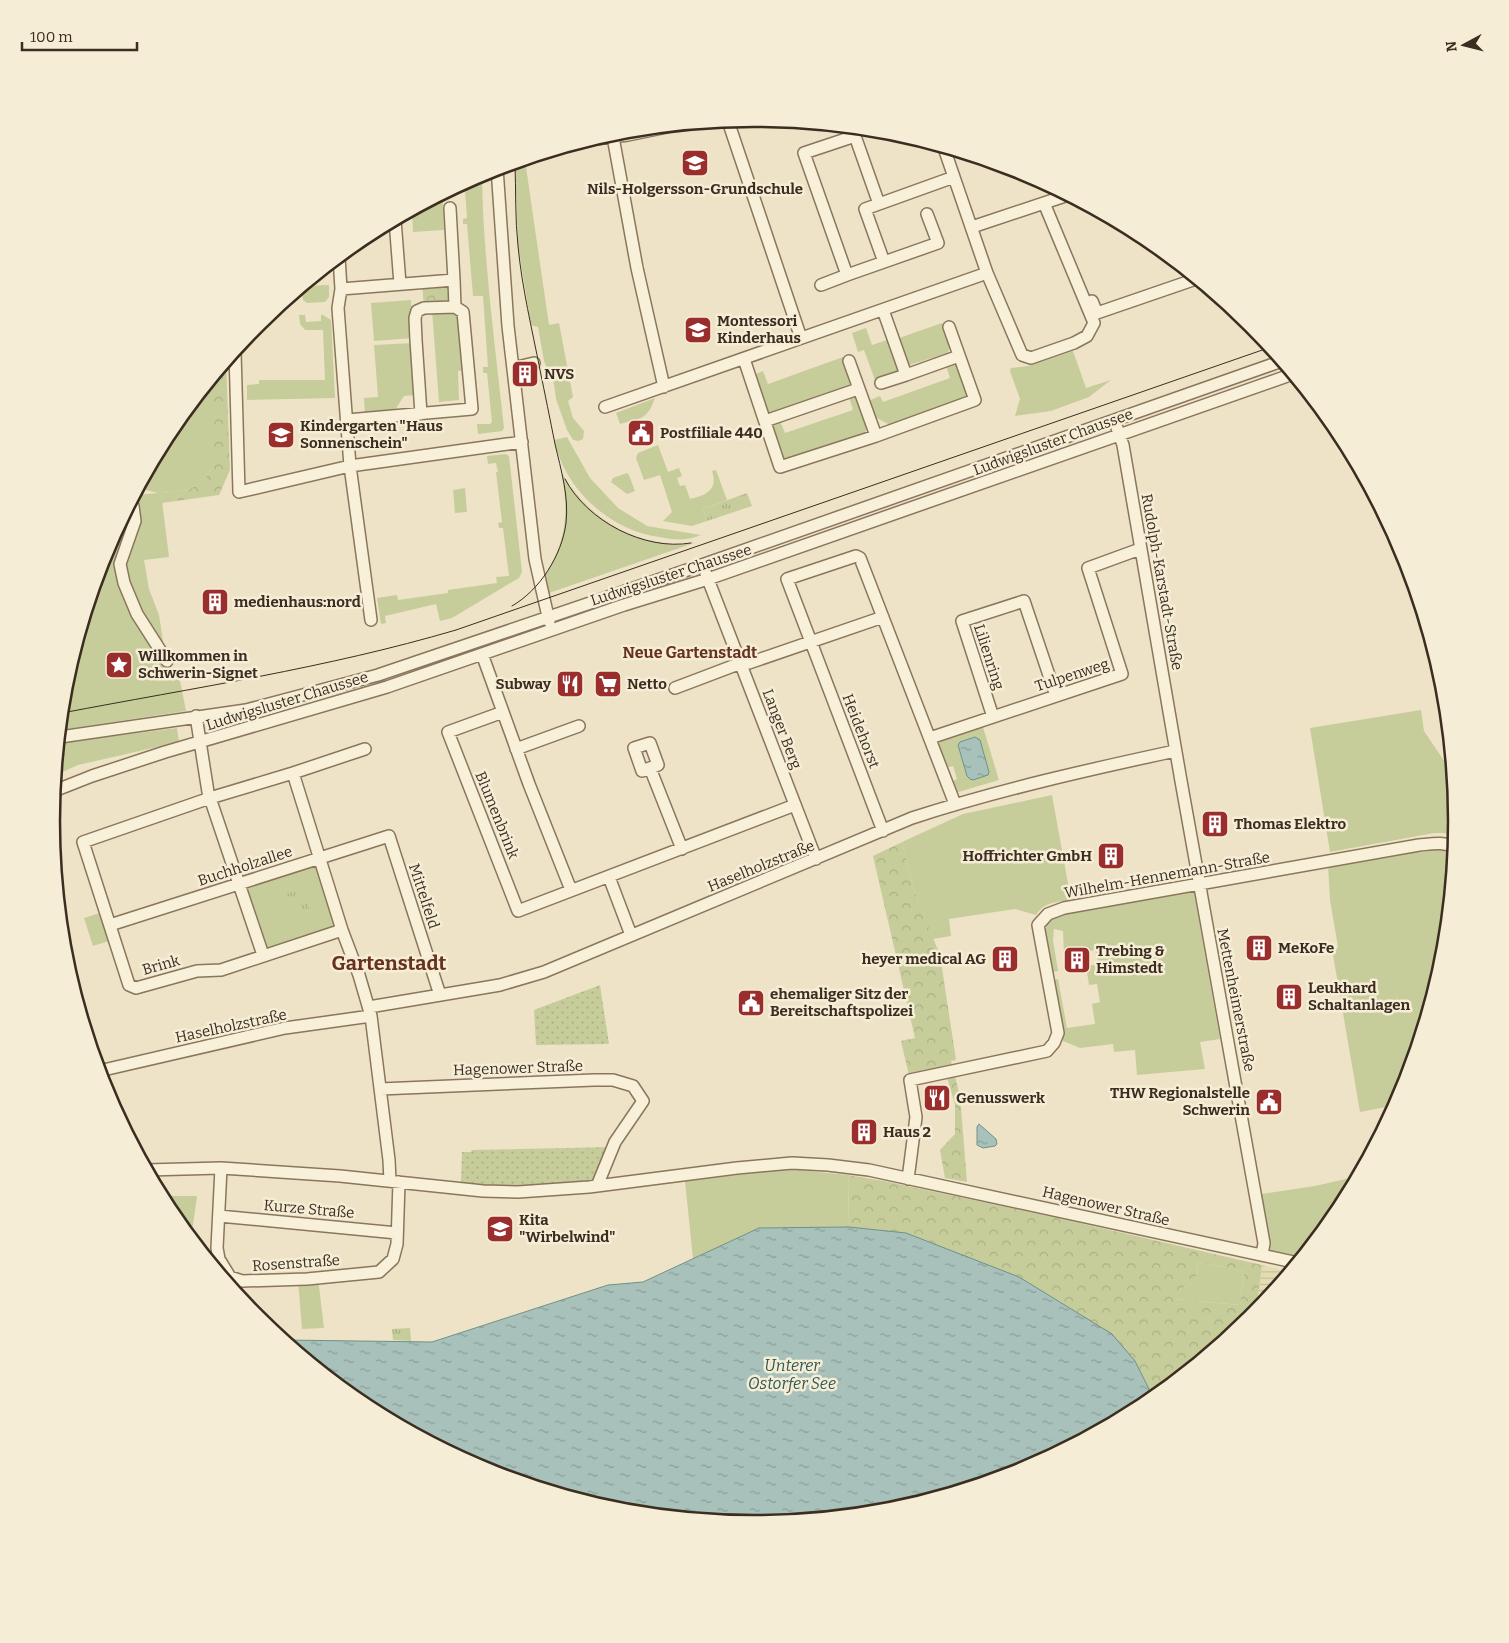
<svg xmlns="http://www.w3.org/2000/svg" width="1509" height="1643" font-family="Bitter,serif">
  <style>
    .farmland { fill: url(#farmland-rules) }
    .grass { fill: #c6cd9a }
    .forest { fill: url(#forest-crowns); fill-rule: evenodd }
    .park { fill: url(#park-tufts) }
    .garden { fill: url(#garden-dots) }
    .water { fill: url(#water-ripples); stroke: #6e9189 }
    .lines { fill: none; stroke-linecap: round; stroke-linejoin: round }
    .minor-casing { stroke: #8a765c; stroke-width: 14 }
    .minor { stroke: #f9f0da; stroke-width: 11 }
    .tram { stroke: #3b2d20; stroke-width: 1 }
    .labels { text-anchor: middle; stroke-width: 5; stroke-linejoin: round; paint-order: stroke }
    .poi-label { font-size: 15px; font-weight: bold; fill: #3b2d20; stroke: #f6edd6; text-anchor: start }
    .street-label { font-size: 15px; fill: #3b2d20; stroke: #f6edd6 }
    .neighbourhood-label { font-size: 16px; font-weight: bold; fill: #67301f; stroke: #f6edd6 }
    .water-label { font-size: 16px; font-style: italic; fill: #2f5a58; stroke: #f6edd6 }
    .district-label { font-size: 20px; font-weight: bold; fill: #67301f; stroke: #f6edd6 }
    .rim { fill: none; stroke: #3b2d20; stroke-width: 2.5 }
  </style>
  <defs>
    <pattern id="farmland-rules" width="6" height="5" patternUnits="userSpaceOnUse" patternTransform="scale(1.25)"><rect width="6" height="5" fill="#e4ddb4"/><path d="M0 2.5h6" fill="none" stroke="#c4be9a"/></pattern>
    <pattern id="forest-crowns" width="20" height="18" patternUnits="userSpaceOnUse" patternTransform="scale(1.25)"><rect width="20" height="18" fill="#c6cd9a"/><path d="M2 6a3 3 0 1 1 6 0M12 15a3 3 0 1 1 6 0" fill="none" stroke="#abb084"/></pattern>
    <pattern id="park-tufts" width="24" height="20" patternUnits="userSpaceOnUse" patternTransform="scale(1.25)"><rect width="24" height="20" fill="#c6cd9a"/><path d="M3 7l-1-3M5 7V3M7 7l1-3M15 17l-1-3M17 17v-4M19 17l1-3" fill="none" stroke="#abb084"/></pattern>
    <pattern id="garden-dots" width="8" height="8" patternUnits="userSpaceOnUse" patternTransform="scale(1.25)"><rect width="8" height="8" fill="#c6cd9a"/><path d="M2 2h.1M6 6h.1" fill="none" stroke="#abb084" stroke-width="1.8" stroke-linecap="round"/></pattern>
    <pattern id="water-ripples" width="26" height="14" patternUnits="userSpaceOnUse" patternTransform="scale(1.25)"><rect width="26" height="14" fill="#a8c2bb"/><path d="M2 4q2-2 4 0t4 0M15 11q2-2 4 0t4 0" fill="none" stroke="#8a9e98"/></pattern>
  </defs>
  <rect width="100%" height="100%" fill="#eee3c7"/>
  <!-- farmland -->
  <path class="farmland" d="M1262,1265L1290,1272L1256,1313Z"/>
  <!-- grass -->
  <path class="grass" d="M525,160L549,325L559,323L573,397L568,401L573,418L584,431L583,439L579,441L573,440L567,430L556,399L554,384L544,361L538,327L531,325L518,245L515,163Z
    M482,174C483,259 495,343 504,428L502,431L478,434L477,424H490L492,422L487,373H483V367H488L483,296H473L467,224H463V219L467,218L465,190H459V186Z
    M443,195L444,230L413,232L412,211Z
    M329,285V297L325,302L307,303L303,300L302,292L299,290L304,286Z
    M411,300L413,338L374,341L371,303Z
    M455,310L461,314L465,370L458,371L459,400L439,402L432,311Z
    M299,315H305L306,322L321,321V315H323L331,320L335,398L247,400V385L259,384V380H325L323,330H305L300,324Z
    M942,323L950,345L948,353L909,365L899,338Z
    M866,328L872,345L890,339L900,371L875,380L864,350L858,352L852,333Z
    M413,343L417,395L404,396L393,413L365,415L364,398L378,397L374,345Z
    M1073,351L1086,388L1111,380L1089,397L1051,411L1015,416L1020,399L1010,371L1011,368L1028,366Z
    M843,357L851,380L847,390L767,416L753,375L763,371L768,384Z
    M957,361L968,392L965,400L892,426L873,416L868,401L880,396L883,402L950,378L946,365Z
    M211,380V468C200,492 184,490 161,493L169,557L144,560L149,589L159,615L165,654L167,661L180,681L186,711L60,730L65,684L105,552L136,495L158,493L139,488L170,431Z
    M857,394L868,426L864,435L786,461L781,457L770,425L780,421L785,433L853,410L849,397Z
    M655,398C647,421 640,418 620,424L616,413Z
    M567,437L590,478L618,508L647,526L701,535C686,541 674,540 659,537C609,530 565,489 554,440Z
    M658,445L668,472L679,468L682,476L677,478L680,486L685,485L690,499C707,495 718,490 712,471L716,470L727,500L703,509L707,521L692,526L663,521L672,512L660,475L644,480L636,458L638,453Z
    M506,454L509,456L522,572L519,578L452,618L440,621L436,604L385,616L386,623L381,624L377,598L397,595L398,600L448,593V590L497,583L496,577L509,576L503,528H499L498,523L502,522L496,472H498L496,463L488,464L487,456Z
    M561,471C581,508 616,535 658,542C664,543 671,545 677,545C684,545 691,543 697,542L543,595L540,582C566,545 570,515 561,471Z
    M627,473L629,475L635,491L627,494L611,482L613,478Z
    M465,488L467,512L455,513L453,490Z
    M1421,710L1424,731L1453,774L1457,828L1449,834L1443,833H1434L1330,852L1310,728Z
    M982,724L999,780L955,793L951,782L957,779L953,766L946,768L938,746L941,738Z
    M177,728L179,742L78,765L56,775L59,745L67,742Z
    M1052,795L1071,900C1056,902 1044,902 1036,915L1015,909L949,919L951,936L933,939L914,891L902,842L963,814Z
    M1430,847L1441,848L1455,853L1444,959L1404,1091L1396,1105L1360,1112L1333,955L1338,947L1330,900L1328,865Z
    M319,858L342,930L263,955L239,884Z
    M1189,890L1194,893L1220,1039L1200,1042L1205,1069L1137,1075L1135,1050L1114,1052L1113,1044L1080,1048L1063,1041L1053,980L1058,979L1067,1028L1095,1024L1092,1004L1100,1002L1097,984L1089,985L1086,966L1099,964L1095,950L1064,956L1063,931L1054,929L1053,940L1058,971L1052,972L1044,927L1053,915Z
    M106,911L115,939L93,946L84,918Z
    M790,1169L848,1175L849,1227L759,1228L693,1259L685,1181Z
    M1359,1176L1339,1212L1298,1263L1262,1255L1255,1195L1315,1186Z
    M161,1196H197L191,1239L170,1212Z
    M1198,1262L1244,1271L1240,1305L1174,1299L1179,1290L1195,1282Z
    M318,1278L324,1328L302,1329L298,1280Z"/>
  <!-- forest -->
  <path class="forest" d="M454,280L455,307L424,308L422,282Z
    M226,362L230,470L219,495L162,503L161,493C184,490 200,492 211,468V380Z
    M902,842L914,891L940,955L956,1060L951,1061L960,1096L967,1182L945,1178L940,1150L955,1134V1105L947,1077L910,1080L901,1041L915,1038L873,856Z
    M848,1175L884,1181L1062,1219L1262,1265L1256,1313L1252,1319L1149,1403V1389L906,1233L849,1227ZM1198,1262L1244,1271L1240,1305L1175,1299L1179,1290L1195,1282Z"/>
  <!-- park -->
  <path class="park" d="M747,493L752,506L707,521L703,509Z
    M302,888L312,916L273,899Z
    M410,1328L411,1341L393,1340L392,1329Z"/>
  <!-- garden -->
  <path class="garden" d="M600,985L609,1044L536,1045L534,1010Z
    M613,1147L599,1181L517,1187L461,1183L462,1152H471L472,1150Z"/>
  <!-- water -->
  <path class="water" d="M975,737L980,740L989,772L988,775L973,780L970,779L967,776L958,745L960,742Z
    M979,1124L996,1139L997,1144L995,1146L983,1148L977,1145V1127Z
    M849,1227L906,1233L1019,1277L1112,1334L1135,1361L1149,1389V1403L1023,1471L891,1511L754,1525L617,1511L485,1471L364,1406L284,1340L432,1342L608,1285L643,1282L759,1228Z"/>
  <g class="lines">
    <!-- minor casing -->
    <g class="minor-casing">
      <path id="minor" d="M728,121L801,338
        M613,137L637,268L664,387
        M595,139L628,135L667,127
        M944,148L987,273L1022,355L1031,358L1074,343L1087,336L1094,323L1044,203
        M497,168L508,326L535,559L549,621
        M879,204L855,136L804,153L847,275L884,262L865,209L954,177
        M450,208L454,280
        M395,220L400,284
        M972,227L1068,195
        M339,257L341,289L338,308L350,466L371,620
        M884,262L938,243L927,214
        M821,285L847,275
        M341,289L454,280L455,307
        M1092,301L1097,313L1196,279
        M883,310L906,375L959,356
        M235,352L239,492L350,466L522,442
        M744,359L780,467L876,436L975,400L949,327
        M849,361L876,436
        M513,368L534,363
        M881,383L906,375
        M605,407L987,273
        M347,420L472,409L463,312L455,307L424,308L417,311L415,318L416,340L421,414
        M765,421L858,389
        M1117,428L1123,445L1181,781L1264,1243L1262,1255
        M131,504L133,506L135,521L120,564L124,583L137,614L167,661
        M706,574L816,859
        M482,654L529,784L571,890
        M675,688L741,663H749L883,617
        M503,712L448,732L518,911L795,805
        M196,716L208,792L263,955
        M993,717L962,621L1024,601L1056,696
        M60,737L246,710L378,675L702,565L1282,361
        M930,738L1122,674L1088,568L1140,549
        M365,749L293,773L210,798L83,842L129,985L136,988L197,971L221,970L342,930L359,975L371,1016L389,1160L390,1181
        M516,749L579,726
        M650,768L642,771L634,748L650,743L658,765L650,768L682,849
        M293,773L342,930
        M54,791L92,776L165,752L387,687L624,605L708,579L1293,374
        M883,831L787,579L856,556L860,558L955,804
        M609,877L631,935
        M110,925L389,836L440,995
        M369,1007L500,985L544,972L912,818C998,790 1087,770 1175,751
        M99,1071L285,1028L371,1016
        M380,1089L594,1080H613L633,1086L643,1101L615,1142L597,1186
        M221,1168L217,1248L219,1259L230,1277L242,1281L307,1279L379,1272L393,1259L397,1244L399,1182
        M147,1170L221,1168L340,1176L483,1191L518,1192L589,1187L737,1168L792,1163L828,1165L869,1170L1298,1263
        M908,1179L916,1117L910,1080L1047,1051L1054,1043L1058,1033L1038,925L1048,914L1064,908L1419,845C1431,844 1444,841 1455,848
        M219,1216L397,1233"/>
    </g>
    <!-- minor -->
    <use href="#minor" class="minor"/>
    <!-- tram -->
    <path class="tram" d="M565,479C587,521 644,551 691,543
      M512,606C540,590 562,555 566,523C569,496 561,470 555,444C550,419 545,394 540,370C532,329 522,288 518,246C515,219 516,191 515,163
      M62,713C193,688 327,668 456,630L1271,347"/>
  </g>
  <!-- icons -->
  <defs>
    <g id="school-square" transform="scale(1.4375)"><rect x="-9" y="-9" width="18" height="18" rx="4" fill="#992e2c" stroke="#f6edd6"/><path d="M0-5L7-2L0 1L-7-2ZM-4 1L0 2.5L4 1V4Q0 6-4 4Z" fill="#fff"/></g>
    <g id="building-square" transform="scale(1.4375)"><rect x="-9" y="-9" width="18" height="18" rx="4" fill="#992e2c" stroke="#f6edd6"/><path d="M-4-6H4V6H1V3H-1V6H-4ZM-2.5-4.3h1.7v1.8h-1.7ZM.8-4.3h1.7v1.8H.8ZM-2.5-1h1.7V.8h-1.7ZM.8-1h1.7V.8H.8Z" fill="#fff"/></g>
    <g id="civic-square" transform="scale(1.4375)"><rect x="-9" y="-9" width="18" height="18" rx="4" fill="#992e2c" stroke="#f6edd6"/><path d="M-.6-6.5H3V-4.5H.6V-3L4-1V1h2V6H-6V1h2V-1L-.6-3ZM-1.2 2.5V6h2.4V2.5Z" fill="#fff"/></g>
    <g id="sight-square" transform="scale(1.4375)"><rect x="-9" y="-9" width="18" height="18" rx="4" fill="#992e2c" stroke="#f6edd6"/><path d="M0-6L1.8-2.2L6-1.7L2.9 1.2L3.7 5.4L0 3.3L-3.7 5.4L-2.9 1.2L-6-1.7L-1.8-2.2Z" fill="#fff"/></g>
    <g id="restaurant-square" transform="scale(1.4375)"><rect x="-9" y="-9" width="18" height="18" rx="4" fill="#992e2c" stroke="#f6edd6"/><path d="M-5-6h1v4h1v-4h1v4h1v-4h1v5L-1.5 .5V6h-2V.5L-5-1ZM5-6V6H3V1.5H1.5Q1.5-4 5-6Z" fill="#fff"/></g>
    <g id="supermarket-square" transform="scale(1.4375)"><rect x="-9" y="-9" width="18" height="18" rx="4" fill="#992e2c" stroke="#f6edd6"/><path d="M-6-5.5h2.5l.6 2H6L4.5 2H-2.5L-4.4-4H-6ZM-1.5 3.2a1.3 1.3 0 1 0 .1 0ZM3 3.2a1.3 1.3 0 1 0 .1 0Z" fill="#fff"/></g>
  </defs>
  <g fill-rule="evenodd">
    <use href="#school-square" x="695" y="163"/>
    <use href="#school-square" x="698" y="330"/>
    <use href="#building-square" x="525" y="374"/>
    <use href="#civic-square" x="641" y="433"/>
    <use href="#school-square" x="281" y="435"/>
    <use href="#building-square" x="215" y="602"/>
    <use href="#sight-square" x="119" y="665"/>
    <use href="#restaurant-square" x="570" y="684"/>
    <use href="#supermarket-square" x="608" y="684"/>
    <use href="#building-square" x="1215" y="824"/>
    <use href="#building-square" x="1111" y="856"/>
    <use href="#building-square" x="1259" y="948"/>
    <use href="#building-square" x="1005" y="959"/>
    <use href="#building-square" x="1077" y="960"/>
    <use href="#building-square" x="1289" y="997"/>
    <use href="#civic-square" x="751" y="1003"/>
    <use href="#restaurant-square" x="937" y="1098"/>
    <use href="#civic-square" x="1269" y="1102"/>
    <use href="#building-square" x="864" y="1132"/>
    <use href="#school-square" x="500" y="1229"/>
  </g>
  <g class="labels">
    <!-- poi labels -->
    <g class="poi-label">
      <text x="695" y="194" text-anchor="middle">Nils-Holgersson-Grundschule</text>
      <text x="717" y="326">Montessori<tspan x="717" dy="17">Kinderhaus</tspan></text>
      <text x="544" y="379">NVS</text>
      <text x="300" y="431">Kindergarten "Haus<tspan x="300" dy="17">Sonnenschein"</tspan></text>
      <text x="660" y="438">Postfiliale 440</text>
      <text x="234" y="607">medienhaus:nord</text>
      <text x="138" y="661">Willkommen in<tspan x="138" dy="17">Schwerin-Signet</tspan></text>
      <text x="551" y="689" text-anchor="end">Subway</text>
      <text x="627" y="689">Netto</text>
      <text x="1234" y="829">Thomas Elektro</text>
      <text x="1092" y="861" text-anchor="end">Hoffrichter GmbH</text>
      <text x="1278" y="953">MeKoFe</text>
      <text x="1096" y="956">Trebing &amp;<tspan x="1096" dy="17">Himstedt</tspan></text>
      <text x="986" y="964" text-anchor="end">heyer medical AG</text>
      <text x="1308" y="993">Leukhard<tspan x="1308" dy="17">Schaltanlagen</tspan></text>
      <text x="770" y="999">ehemaliger Sitz der<tspan x="770" dy="17">Bereitschaftspolizei</tspan></text>
      <text x="1250" y="1098" text-anchor="end">THW Regionalstelle<tspan x="1250" dy="17">Schwerin</tspan></text>
      <text x="956" y="1103">Genusswerk</text>
      <text x="883" y="1137">Haus 2</text>
      <text x="519" y="1225">Kita<tspan x="519" dy="17">"Wirbelwind"</tspan></text>
    </g>
    <!-- street labels -->
    <g class="street-label">
      <text transform="translate(1053 442) rotate(-20)" y="5">Ludwigsluster Chaussee</text>
      <text transform="translate(671 575) rotate(-18)" y="5">Ludwigsluster Chaussee</text>
      <text transform="translate(1162 582) rotate(80)" y="5">Rudolph-Karstadt-Straße</text>
      <text transform="translate(989 657) rotate(72)" y="5">Lilienring</text>
      <text transform="translate(1072 675) rotate(-18)" y="5">Tulpenweg</text>
      <text transform="translate(287 701) rotate(-17)" y="5">Ludwigsluster Chaussee</text>
      <text transform="translate(782 729) rotate(69)" y="5">Langer Berg</text>
      <text transform="translate(861 731) rotate(69)" y="5">Heidehorst</text>
      <text transform="translate(497 815) rotate(68)" y="5">Blumenbrink</text>
      <text transform="translate(245 866) rotate(-18)" y="5">Buchholzallee</text>
      <text transform="translate(761 866) rotate(-22)" y="5">Haselholzstraße</text>
      <text transform="translate(1167 875) rotate(-10)" y="5">Wilhelm-Hennemann-Straße</text>
      <text transform="translate(424 896) rotate(72)" y="5">Mittelfeld</text>
      <text transform="translate(161 965) rotate(-16)" y="5">Brink</text>
      <text transform="translate(1236 1000) rotate(79)" y="5">Mettenheimerstraße</text>
      <text transform="translate(231 1026) rotate(-12)" y="5">Haselholzstraße</text>
      <text transform="translate(518 1068) rotate(-2)" y="5">Hagenower Straße</text>
      <text transform="translate(1106 1206) rotate(13)" y="5">Hagenower Straße</text>
      <text transform="translate(309 1209) rotate(5)" y="5">Kurze Straße</text>
      <text transform="translate(296 1263) rotate(-4)" y="5">Rosenstraße</text>
    </g>
    <!-- neighbourhood labels -->
    <g class="neighbourhood-label">
      <text x="690" y="658">Neue Gartenstadt</text>
    </g>
    <!-- water labels -->
    <g class="water-label">
      <text x="792" y="1371">Unterer<tspan x="792" dy="18">Ostorfer See</tspan></text>
    </g>
    <!-- district labels -->
    <g class="district-label">
      <text x="389" y="970">Gartenstadt</text>
    </g>
  </g>
  <!-- crop -->
  <path d="M0 0H1509V1643H0ZM60 821a694 694 0 1 1 1388 0a694 694 0 1 1-1388 0Z" fill="#f6edd6" fill-rule="evenodd"/>
  <path class="rim" d="M60 821a694 694 0 1 1 1388 0a694 694 0 1 1-1388 0Z"/>
  <!-- north arrow -->
  <g transform="translate(1464 45) rotate(263)" stroke="#f6edd6" stroke-width="4" paint-order="stroke">
  <path d="M0-4L9 19L0 12L-9 19Z" fill="#3b2d20"/>
  <text y="-8" font-size="14" font-weight="bold" text-anchor="middle" fill="#3b2d20">N</text>
  </g>
  <!-- scale -->
  <path d="M22 42v8h115v-8" fill="none" stroke="#3b2d20" stroke-width="2.5"/>
  <text x="30" y="42" font-size="15" fill="#3b2d20" stroke="#f6edd6" stroke-width="4" paint-order="stroke">100 m</text>
</svg>
